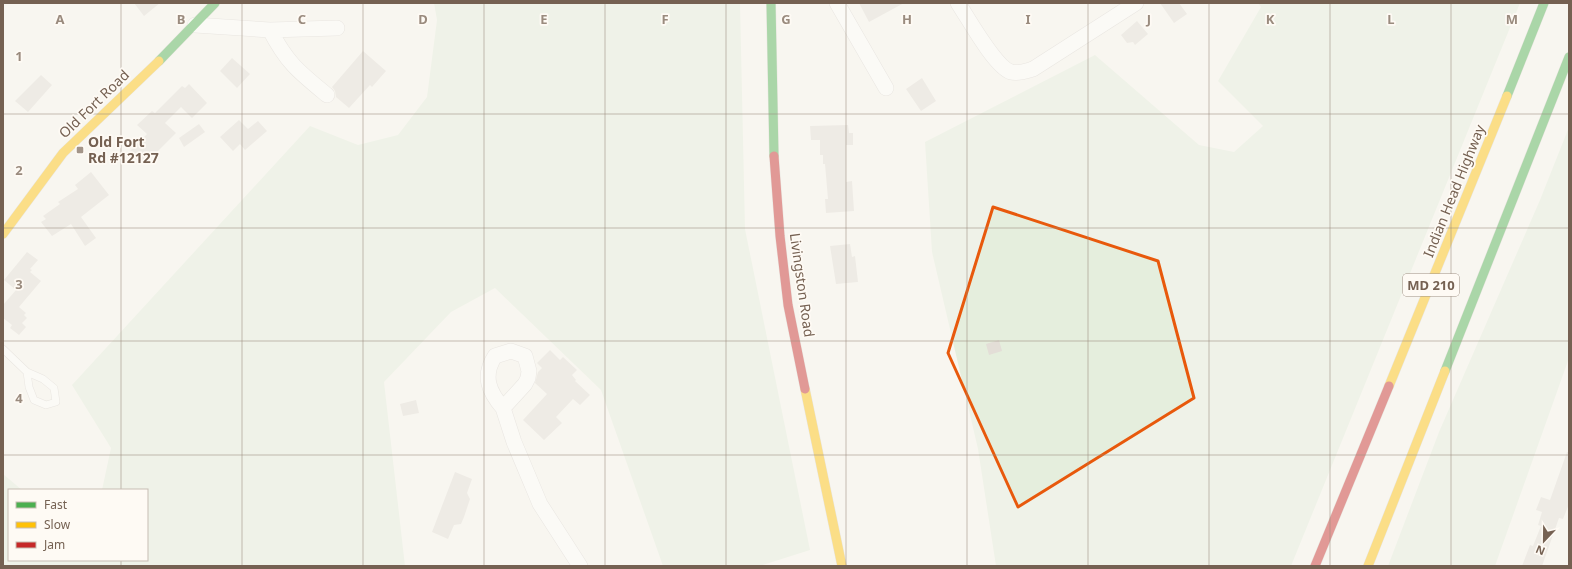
<svg xmlns="http://www.w3.org/2000/svg" width="1572" height="569" font-family="'Noto Sans',sans-serif">
  <style>
    .green { fill: #e5eedd }
    .building { fill: #e3ded7 }
    .lines { fill: none; stroke-linecap: round; stroke-linejoin: round }
    .lane-casing { stroke: #d8d3ce; stroke-width: 8 }
    .street-casing { stroke: #d8d3ce; stroke-width: 16 }
    .fast-casing { stroke: #d6d2cb; stroke-width: 10 }
    .slow-casing { stroke: #d6d2cb; stroke-width: 10 }
    .jam-casing { stroke: #d6d2cb; stroke-width: 10 }
    .lane { stroke: #fefefd; stroke-width: 7 }
    .street { stroke: #fefefd; stroke-width: 15 }
    .fast { stroke: #4caf50; stroke-width: 9 }
    .slow { stroke: #ffc107; stroke-width: 9 }
    .jam { stroke: #c62828; stroke-width: 9 }
    .marked { fill: none; stroke: #e8590c; stroke-width: 3; stroke-linejoin: round }
    .grid { fill: none; stroke: #9a8b7e; stroke-width: 1; stroke-opacity: 0.55 }
    .poi-dot { fill: #a39589; stroke: #fefaf4; stroke-width: 1.5 }
    .labels { text-anchor: middle; stroke-width: 3.5; stroke-linejoin: round; paint-order: stroke }
    .shield { fill: #fefaf4; stroke: #9e8f83; stroke-width: 1 }
    .shield-label { font-size: 13px; font-weight: bold; fill: #756152 }
    .street-label { font-size: 14px; fill: #756152; stroke: #fefaf4 }
    .poi-label { font-size: 14px; font-weight: bold; fill: #756152; stroke: #fefaf4; text-anchor: start }
    .grid-label { font-size: 13px; text-anchor: middle; font-weight: bold; fill: #9a8b7e; stroke: #fefaf4; stroke-width: 3.5; stroke-linejoin: round; paint-order: stroke }
  </style>
  <rect width="100%" height="100%" fill="#f8f6f0"/>
  <!-- green -->
  <path class="green" d="M434,3H740L745,229L810,550L760,566H663L601,390L495,288L451,312L384,382L405,566H3V474L22,490H9V560H147V490H102L111,448L72,385L310,126L358,145L398,135L427,97L437,20Z
    M1258,3H1520L1291,566H996L978,449L932,252L925,142L1095,55L1199,145L1234,152L1263,126L1218,81L1261,7Z
    M1569,127V358L1495,566H1388L1439,432L1540,200Z"/>
  <!-- building -->
  <path class="building" d="M134,3H160L144,16Z
    M859,3H904L869,22Z
    M1160,3H1179L1187,14L1174,23Z
    M1137,21L1148,34L1135,45L1133,42L1127,43L1121,35Z
    M363,51L386,71L372,87L370,85L349,108L336,97L335,91L332,87Z
    M232,58L250,74L237,88L220,71Z
    M41,75L52,85L28,112L15,101Z
    M922,78L936,101L921,111L906,89Z
    M189,84L207,103L192,118L181,107L165,123L176,133L155,154L151,151L140,163L128,153L147,134L137,125L152,111L155,113L182,86L185,88Z
    M239,120L248,129L258,121L267,131L245,150L240,144L233,151L220,137Z
    M199,124L205,132L184,147L179,138Z
    M848,125L849,133H853V145H846V182L852,181L854,211L826,213L825,199H828L825,164H823V155H820V140H811L810,126Z
    M91,172L109,195L81,217L96,238L85,246L71,224L52,236L41,222L46,219L43,216L60,204L58,202L78,189L75,185Z
    M850,244L852,257L855,256L858,282L836,284L830,246Z
    M27,252L38,260L30,269L32,270L30,272L41,281L19,307L26,313L24,315L27,318L22,323L26,327L19,335L10,328L12,325L3,318V305L16,290L4,280Z
    M999,340L1002,351L989,355L986,344Z
    M550,350L560,360L563,357L577,370L572,375L576,380L575,381L590,395L580,405L573,399L556,417L562,423L544,440L523,420L547,394L535,383L538,372L542,368L537,363Z
    M416,400L419,413L403,416L400,404Z
    M1567,452H1569V504L1563,519L1559,518L1542,566H1522L1530,545L1533,546L1541,526L1538,525L1542,512L1536,510L1541,497L1550,500Z
    M455,472L472,479L467,493L470,499L464,517L461,524L454,525L448,539L432,532Z"/>
  <g class="lines">
    <!-- lane casing -->
    <g class="lane-casing">
      <path id="lane" d="M3,349L27,372L43,379L54,388L56,402L46,405L34,400L29,387L27,372"/>
    </g>
    <!-- street casing -->
    <g class="street-casing">
      <path id="street" d="M837,3L886,88
        M958,3C968,18 995,67 1011,72C1018,74 1026,71 1033,69L1136,3
        M195,25L270,30L337,28
        M270,30C287,63 299,72 327,95
        M511,351L525,356L529,371L528,378L525,384L503,408C489,392 482,376 495,356Z
        M503,408L514,442L540,504L580,566"/>
    </g>
    <!-- fast casing -->
    <g class="fast-casing">
      <path id="fast" d="M771,3L774,156
        M159,61L215,3
        M1507,96L1544,3
        M1445,371L1569,57"/>
    </g>
    <!-- slow casing -->
    <g class="slow-casing">
      <path id="slow" d="M3,234L63,153L159,61
        M1389,386L1507,96
        M805,389L842,566
        M1368,566L1445,371"/>
    </g>
    <!-- jam casing -->
    <g class="jam-casing">
      <path id="jam" d="M774,156L780,236L788,305L805,389
        M1315,566L1389,386"/>
    </g>
    <!-- lane -->
    <use href="#lane" class="lane"/>
    <!-- street -->
    <use href="#street" class="street"/>
    <!-- fast -->
    <use href="#fast" class="fast"/>
    <!-- slow -->
    <use href="#slow" class="slow"/>
    <!-- jam -->
    <use href="#jam" class="jam"/>
  </g>
  <!-- marked area -->
  <path d="M0 0H1572V569H0ZM993,207L1158,261L1194,398L1018,507L948,353Z" fill="#f8f6f0" fill-opacity=".55" fill-rule="evenodd"/>
  <path class="marked" d="M993,207L1158,261L1194,398L1018,507L948,353Z"/>
  <!-- grid -->
  <path class="grid" d="M121,3V490M242,3V566M363,3V566M484,3V566M605,3V566M726,3V566M846,3V566M967,3V566M1088,3V566M1209,3V566M1330,3V566M1451,3V566M3,114H1569M3,228H1569M3,341H1569M3,455H1569M121,560V566"/>
  <!-- markers -->
  <rect class="poi-dot" x="76" y="146" width="8" height="8" rx="2"/>
  <g class="labels">
    <!-- shield labels -->
    <rect class="shield" x="1403" y="274" width="56" height="22" rx="3"/>
    <g class="shield-label">
      <text x="1431" y="290">MD 210</text>
    </g>
    <!-- street labels -->
    <g class="street-label">
      <text transform="translate(94 104) rotate(-44)" y="5">Old Fort Road</text>
      <text transform="translate(1454 191) rotate(-68)" y="5">Indian Head Highway</text>
      <text transform="translate(802 285) rotate(82)" y="5">Livingston Road</text>
    </g>
    <!-- poi labels -->
    <g class="poi-label">
      <text x="88" y="147">Old Fort<tspan x="88" dy="16">Rd #12127</tspan></text>
    </g>
  </g>
  <g class="grid-label">
    <text x="60" y="24">A</text>
    <text x="181" y="24">B</text>
    <text x="302" y="24">C</text>
    <text x="423" y="24">D</text>
    <text x="544" y="24">E</text>
    <text x="665" y="24">F</text>
    <text x="786" y="24">G</text>
    <text x="907" y="24">H</text>
    <text x="1028" y="24">I</text>
    <text x="1149" y="24">J</text>
    <text x="1270" y="24">K</text>
    <text x="1391" y="24">L</text>
    <text x="1512" y="24">M</text>
    <text x="19" y="61">1</text>
    <text x="19" y="175">2</text>
    <text x="19" y="289">3</text>
    <text x="19" y="403">4</text>
  </g>
  <!-- border -->
  <rect width="1572" height="569" fill="none" stroke="#756152" stroke-width="8"/>
  <!-- legend -->
  <rect x="8" y="489" width="140" height="72" fill="#fefaf4" stroke="#c7bdb3"/>
  <rect x="16" y="502" width="20" height="6" fill="#4caf50" stroke="#c7bdb3"/>
  <text x="44" y="509" font-size="12" fill="#756152">Fast</text>
  <rect x="16" y="522" width="20" height="6" fill="#ffc107" stroke="#c7bdb3"/>
  <text x="44" y="529" font-size="12" fill="#756152">Slow</text>
  <rect x="16" y="542" width="20" height="6" fill="#c62828" stroke="#c7bdb3"/>
  <text x="44" y="549" font-size="12" fill="#756152">Jam</text>
  <!-- north arrow -->
  <g transform="translate(1544 541) rotate(202)" stroke="#fefaf4" stroke-width="3" paint-order="stroke">
  <path d="M0-3L7 15L0 10L-7 15Z" fill="#756152"/>
  <text y="-6" font-size="11" font-weight="bold" text-anchor="middle" fill="#756152">N</text>
  </g>
</svg>
